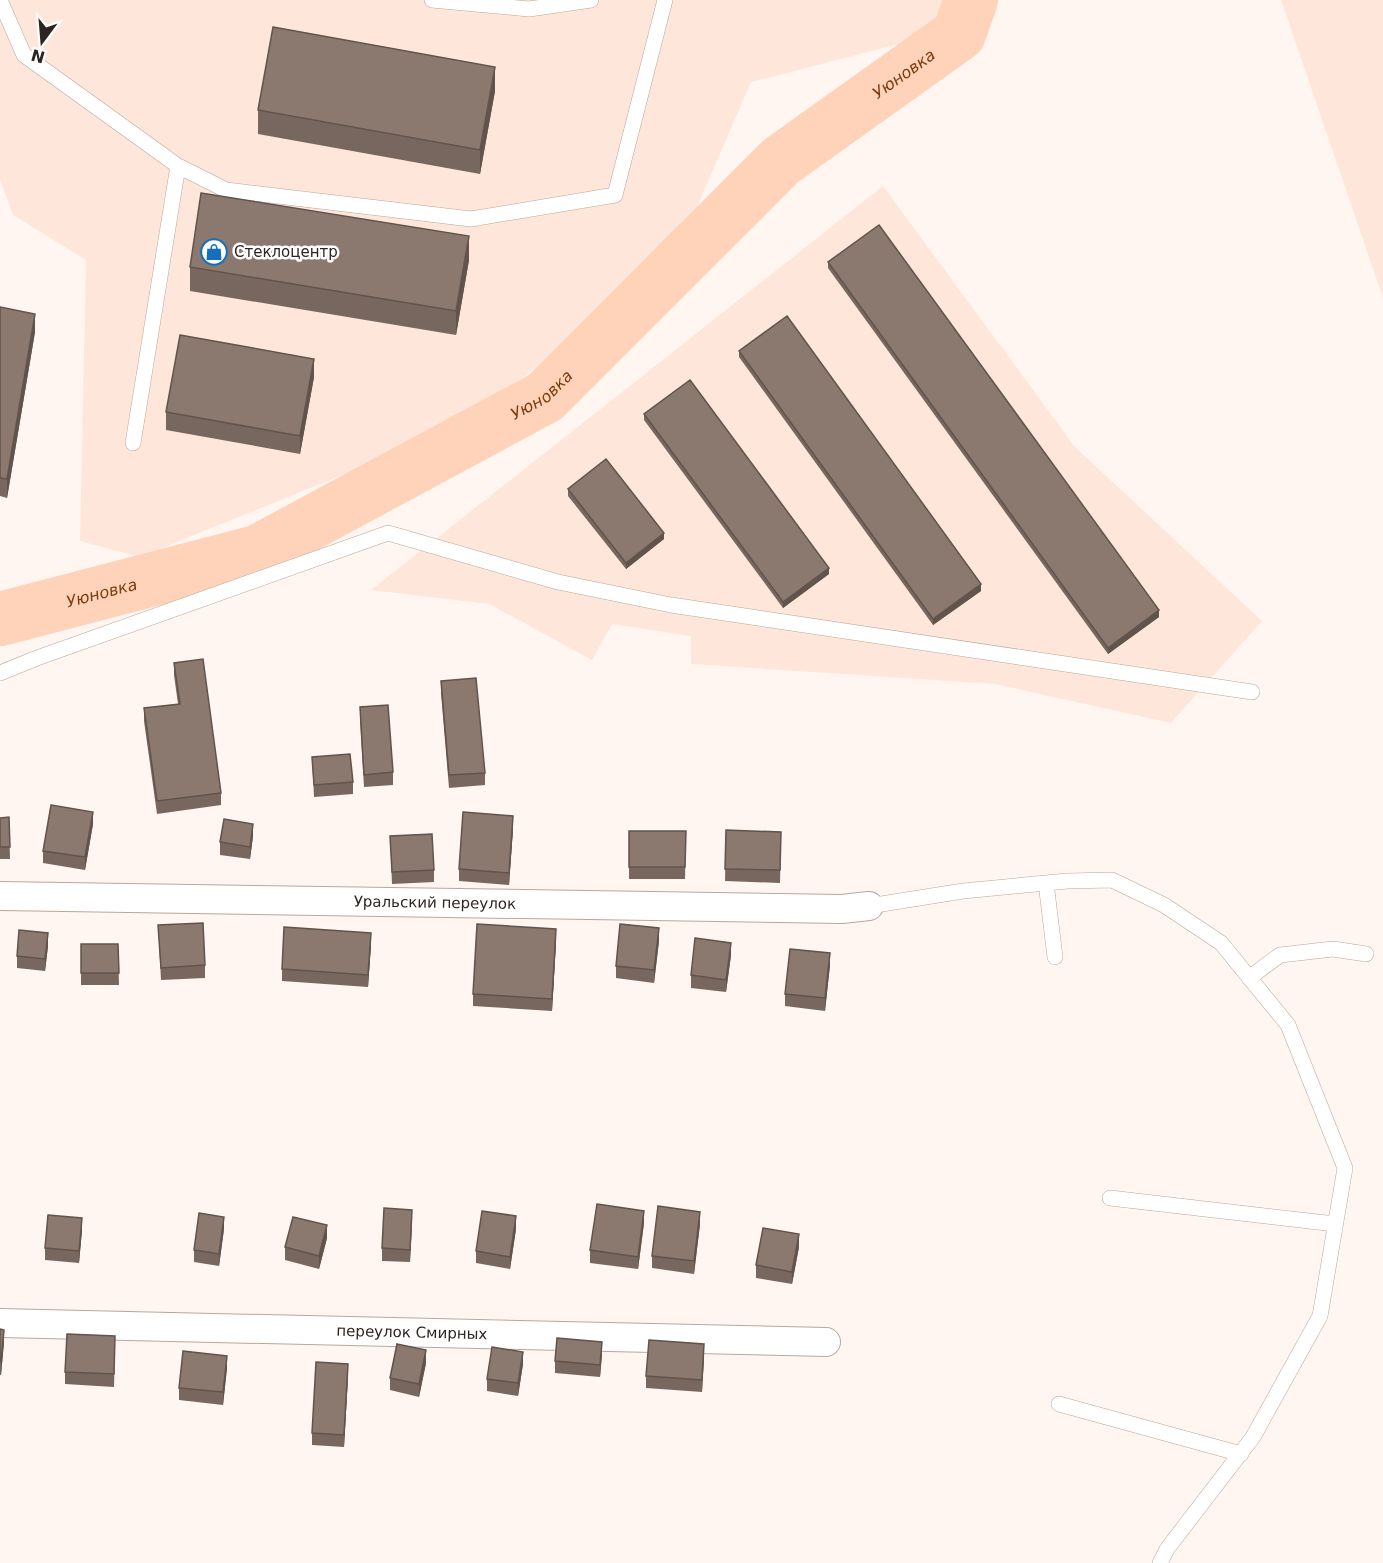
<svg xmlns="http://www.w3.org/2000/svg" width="1383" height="1563" font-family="'DejaVu Sans',sans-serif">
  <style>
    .built { fill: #fee7da }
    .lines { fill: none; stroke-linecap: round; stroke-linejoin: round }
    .river { stroke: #ffd2ba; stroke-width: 54 }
    .lane-casing { stroke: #baa69b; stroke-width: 16 }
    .street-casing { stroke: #baa69b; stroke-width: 30 }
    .lane { stroke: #fff; stroke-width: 15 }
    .street { stroke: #fff; stroke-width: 28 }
    .wall { fill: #78675f }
    .shaded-wall { fill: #61544d }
    .building { fill: #8b786e; stroke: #61544d; stroke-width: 1.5 }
    .labels { text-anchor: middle; stroke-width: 5; stroke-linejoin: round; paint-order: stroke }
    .poi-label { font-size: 15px; fill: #2c2420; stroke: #fff; text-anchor: start }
    .street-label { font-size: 15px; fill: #2c2420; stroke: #fff }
    .water-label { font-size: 16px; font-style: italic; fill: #7b3b0d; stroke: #fff }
  </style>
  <rect width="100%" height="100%" fill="#fff6f1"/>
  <!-- built -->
  <path class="built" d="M0,0H955L942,33L751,82L686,232L534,369L436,437L140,557L80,541L86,260L13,215L0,180Z
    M1281,0H1383V298Z
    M883,186L1075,447L1262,621L1171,723L995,684L691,664V636L612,624L592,660L489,604L371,590Z"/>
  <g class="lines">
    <!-- river -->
    <path class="river" id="s1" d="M0,619L257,552L545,397L781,161L959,34L971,0"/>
    <!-- lane casing -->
    <g class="lane-casing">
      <path id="lane" d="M0,0L24,55L178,166L133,443
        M432,0L529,9L591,0
        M178,166L226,190L471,219L615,195L665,0
        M0,673L37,658L388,533L558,582L671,605L1252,692
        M1046,883L1055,957
        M869,906L963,891L1067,881L1112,880L1164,905L1221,943L1288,1025L1345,1168L1320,1316L1253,1437L1167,1549L1160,1563
        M1249,978L1280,955L1333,949L1366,954
        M1110,1198L1335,1224
        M1059,1404L1241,1454"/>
    </g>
    <!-- street casing -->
    <g class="street-casing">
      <g id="street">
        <path id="s2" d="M0,896L842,909L869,906"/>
        <path id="s3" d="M0,1323L826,1342"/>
      </g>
    </g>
    <!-- lane -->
    <use href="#lane" class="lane"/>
    <!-- street -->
    <use href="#street" class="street"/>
  </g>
  <!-- wall -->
  <path class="wall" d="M495,91L480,174L258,134V110Z
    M469,260L456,335L190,291V267Z
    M828,262L1159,617L1108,654L828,268Z
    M0,307L35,332L7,498L0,496Z
    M739,351L981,591L933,625L739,357Z
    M314,377L300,454L166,430V412Z
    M644,414L829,574L783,608L644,420Z
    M568,489L664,539L626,569L568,496Z
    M174,663L221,793V805L157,814L144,721V708L178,704L174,675Z
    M441,681L485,773V785L449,788L441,693Z
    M360,707L393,772V785L364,787L360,720Z
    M312,757L353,782V794L314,797Z
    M9,817L10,859H0V818Z
    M93,824L85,870L43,863V851Z
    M513,829L509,885L459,881V869Z
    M726,830L781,832L780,883L725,881Z
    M629,831H686L685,879H629Z
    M253,836L250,859L220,855V842Z
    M390,836L434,870V882L392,884Z
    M158,925L205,965V978L161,980Z
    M659,941L654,983L616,978V966Z
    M556,942L552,1011L473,1006V994Z
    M81,944H118L119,985H81Z
    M371,945L368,987L282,981V969Z
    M48,946L45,971L17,968V956Z
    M731,955L726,992L691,988V975Z
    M830,965L825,1011L785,1006V994Z
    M412,1222L410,1262L382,1261V1248Z
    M644,1223L638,1269L590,1263V1250Z
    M700,1224L694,1274L652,1268V1256Z
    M224,1229L219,1266L194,1262V1250Z
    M516,1229L510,1269L476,1263V1251Z
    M82,1230L79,1263L45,1260V1248Z
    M327,1238L319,1269L285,1260V1247Z
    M799,1247L792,1284L756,1278V1265Z
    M0,1329L4,1342L1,1375H0Z
    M115,1349L114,1387L65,1384V1372Z
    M602,1354L600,1377L555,1373V1361Z
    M704,1356L702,1392L646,1388V1376Z
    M426,1363L419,1397L390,1390V1378Z
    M523,1364L518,1396L487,1391V1379Z
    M227,1368L223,1405L179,1400V1388Z
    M348,1376L344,1447L312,1445V1433Z"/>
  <!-- shaded-wall -->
  <path class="shaded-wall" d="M495,67V91L480,174V150Z
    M469,236V260L456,335V311Z
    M35,314V332L7,498V479Z
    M314,359V377L300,454V436Z
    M664,533V539L626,569V563Z
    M829,568V574L783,608V602Z
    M981,584V591L933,625V619Z
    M1159,610V617L1108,654V648Z
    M93,812V824L85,870V857Z
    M513,816V829L509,885V873Z
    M253,824V836L250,859V847Z
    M659,928V941L654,983V970Z
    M556,929V942L552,1011V999Z
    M48,933V946L45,971V959Z
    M371,933V945L368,987V975Z
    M731,943V955L726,992V980Z
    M830,953V965L825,1011V998Z
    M412,1210V1222L410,1262V1250Z
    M644,1211V1223L638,1269V1257Z
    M700,1212V1224L694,1274V1261Z
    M516,1216V1229L510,1269V1257Z
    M224,1217V1229L219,1266V1254Z
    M82,1218V1230L79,1263V1251Z
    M327,1225V1238L319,1269V1256Z
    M799,1234V1247L792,1284V1272Z
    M4,1330V1342L1,1375V1362Z
    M602,1342V1354L600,1377V1365Z
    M704,1344V1356L702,1392V1380Z
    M426,1350V1363L419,1397V1384Z
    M523,1352V1364L518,1396V1383Z
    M227,1356V1368L223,1405V1392Z
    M348,1364V1376L344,1447V1435Z"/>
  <!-- building -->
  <path class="building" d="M273,27L495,67L480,150L258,110Z
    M201,193L469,236L456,311L190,267Z
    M879,225L1159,610L1108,648L828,262Z
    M0,307L35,314L7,479L0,478Z
    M787,316L981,584L933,619L739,351Z
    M180,335L314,359L300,436L166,412Z
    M690,380L829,568L783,602L644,414Z
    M606,459L664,533L626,563L568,489Z
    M203,659L221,793L157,801L144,708L180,704L174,663Z
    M476,678L485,773L449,775L441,681Z
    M388,705L393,772L364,775L360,707Z
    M350,754L353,782L314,785L312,757Z
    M51,805L93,812L85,857L43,851Z
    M463,812L513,816L509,873L459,869Z
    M9,817L10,847H0V818Z
    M224,819L253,824L250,847L220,842Z
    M726,830L781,832L780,870L725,869Z
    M629,831H686L685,867H629Z
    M432,834L434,870L392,872L390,836Z
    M203,923L205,965L161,968L158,925Z
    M477,924L556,929L552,999L473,994Z
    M620,924L659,928L654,970L616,966Z
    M284,927L371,933L368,975L282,969Z
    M19,930L48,933L45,959L17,956Z
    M695,938L731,943L726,980L691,975Z
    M81,944H118L119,973H81Z
    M790,949L830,953L825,998L785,994Z
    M597,1204L644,1211L638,1257L590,1250Z
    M658,1206L700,1212L694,1261L652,1256Z
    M384,1208L412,1210L410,1250L382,1248Z
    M482,1211L516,1216L510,1257L476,1251Z
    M199,1213L224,1217L219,1254L194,1250Z
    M48,1215L82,1218L79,1251L45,1248Z
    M293,1217L327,1225L319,1256L285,1247Z
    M763,1228L799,1234L792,1272L756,1265Z
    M0,1329L4,1330L1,1362H0Z
    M67,1334L115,1336L114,1374L65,1372Z
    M557,1338L602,1342L600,1365L555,1361Z
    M649,1340L704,1344L702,1380L646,1376Z
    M397,1344L426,1350L419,1384L390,1378Z
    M492,1347L523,1352L518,1383L487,1379Z
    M183,1351L227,1356L223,1392L179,1388Z
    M316,1362L348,1364L344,1435L312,1433Z"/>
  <!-- icons -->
  <defs>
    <g id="shop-ring" transform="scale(1.35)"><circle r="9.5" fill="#fff" stroke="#166fbc" stroke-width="1.5"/><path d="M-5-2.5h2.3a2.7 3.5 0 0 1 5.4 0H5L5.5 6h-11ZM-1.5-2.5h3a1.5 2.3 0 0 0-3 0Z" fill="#166fbc"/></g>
  </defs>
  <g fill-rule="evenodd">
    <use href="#shop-ring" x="214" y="252"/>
  </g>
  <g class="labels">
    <!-- poi labels -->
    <g class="poi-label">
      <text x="234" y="257">Стеклоцентр</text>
    </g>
    <!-- street labels -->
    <g class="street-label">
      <text dy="5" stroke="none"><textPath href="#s2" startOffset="435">Уральский переулок</textPath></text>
      <text dy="5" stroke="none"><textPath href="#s3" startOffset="412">переулок Смирных</textPath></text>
    </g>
    <!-- water labels -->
    <g class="water-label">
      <text dy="6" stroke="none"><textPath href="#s1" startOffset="1077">Уюновка</textPath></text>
      <text dy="6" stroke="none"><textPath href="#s1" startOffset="591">Уюновка</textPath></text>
      <text dy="6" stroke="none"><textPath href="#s1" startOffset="105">Уюновка</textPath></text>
    </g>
  </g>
  <!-- north arrow -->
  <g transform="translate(42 42) rotate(196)" stroke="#ffffff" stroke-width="4.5" paint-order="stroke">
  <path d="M0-4.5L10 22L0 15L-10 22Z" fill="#2c2420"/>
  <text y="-9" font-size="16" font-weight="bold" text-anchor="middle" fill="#2c2420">N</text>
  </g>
</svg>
